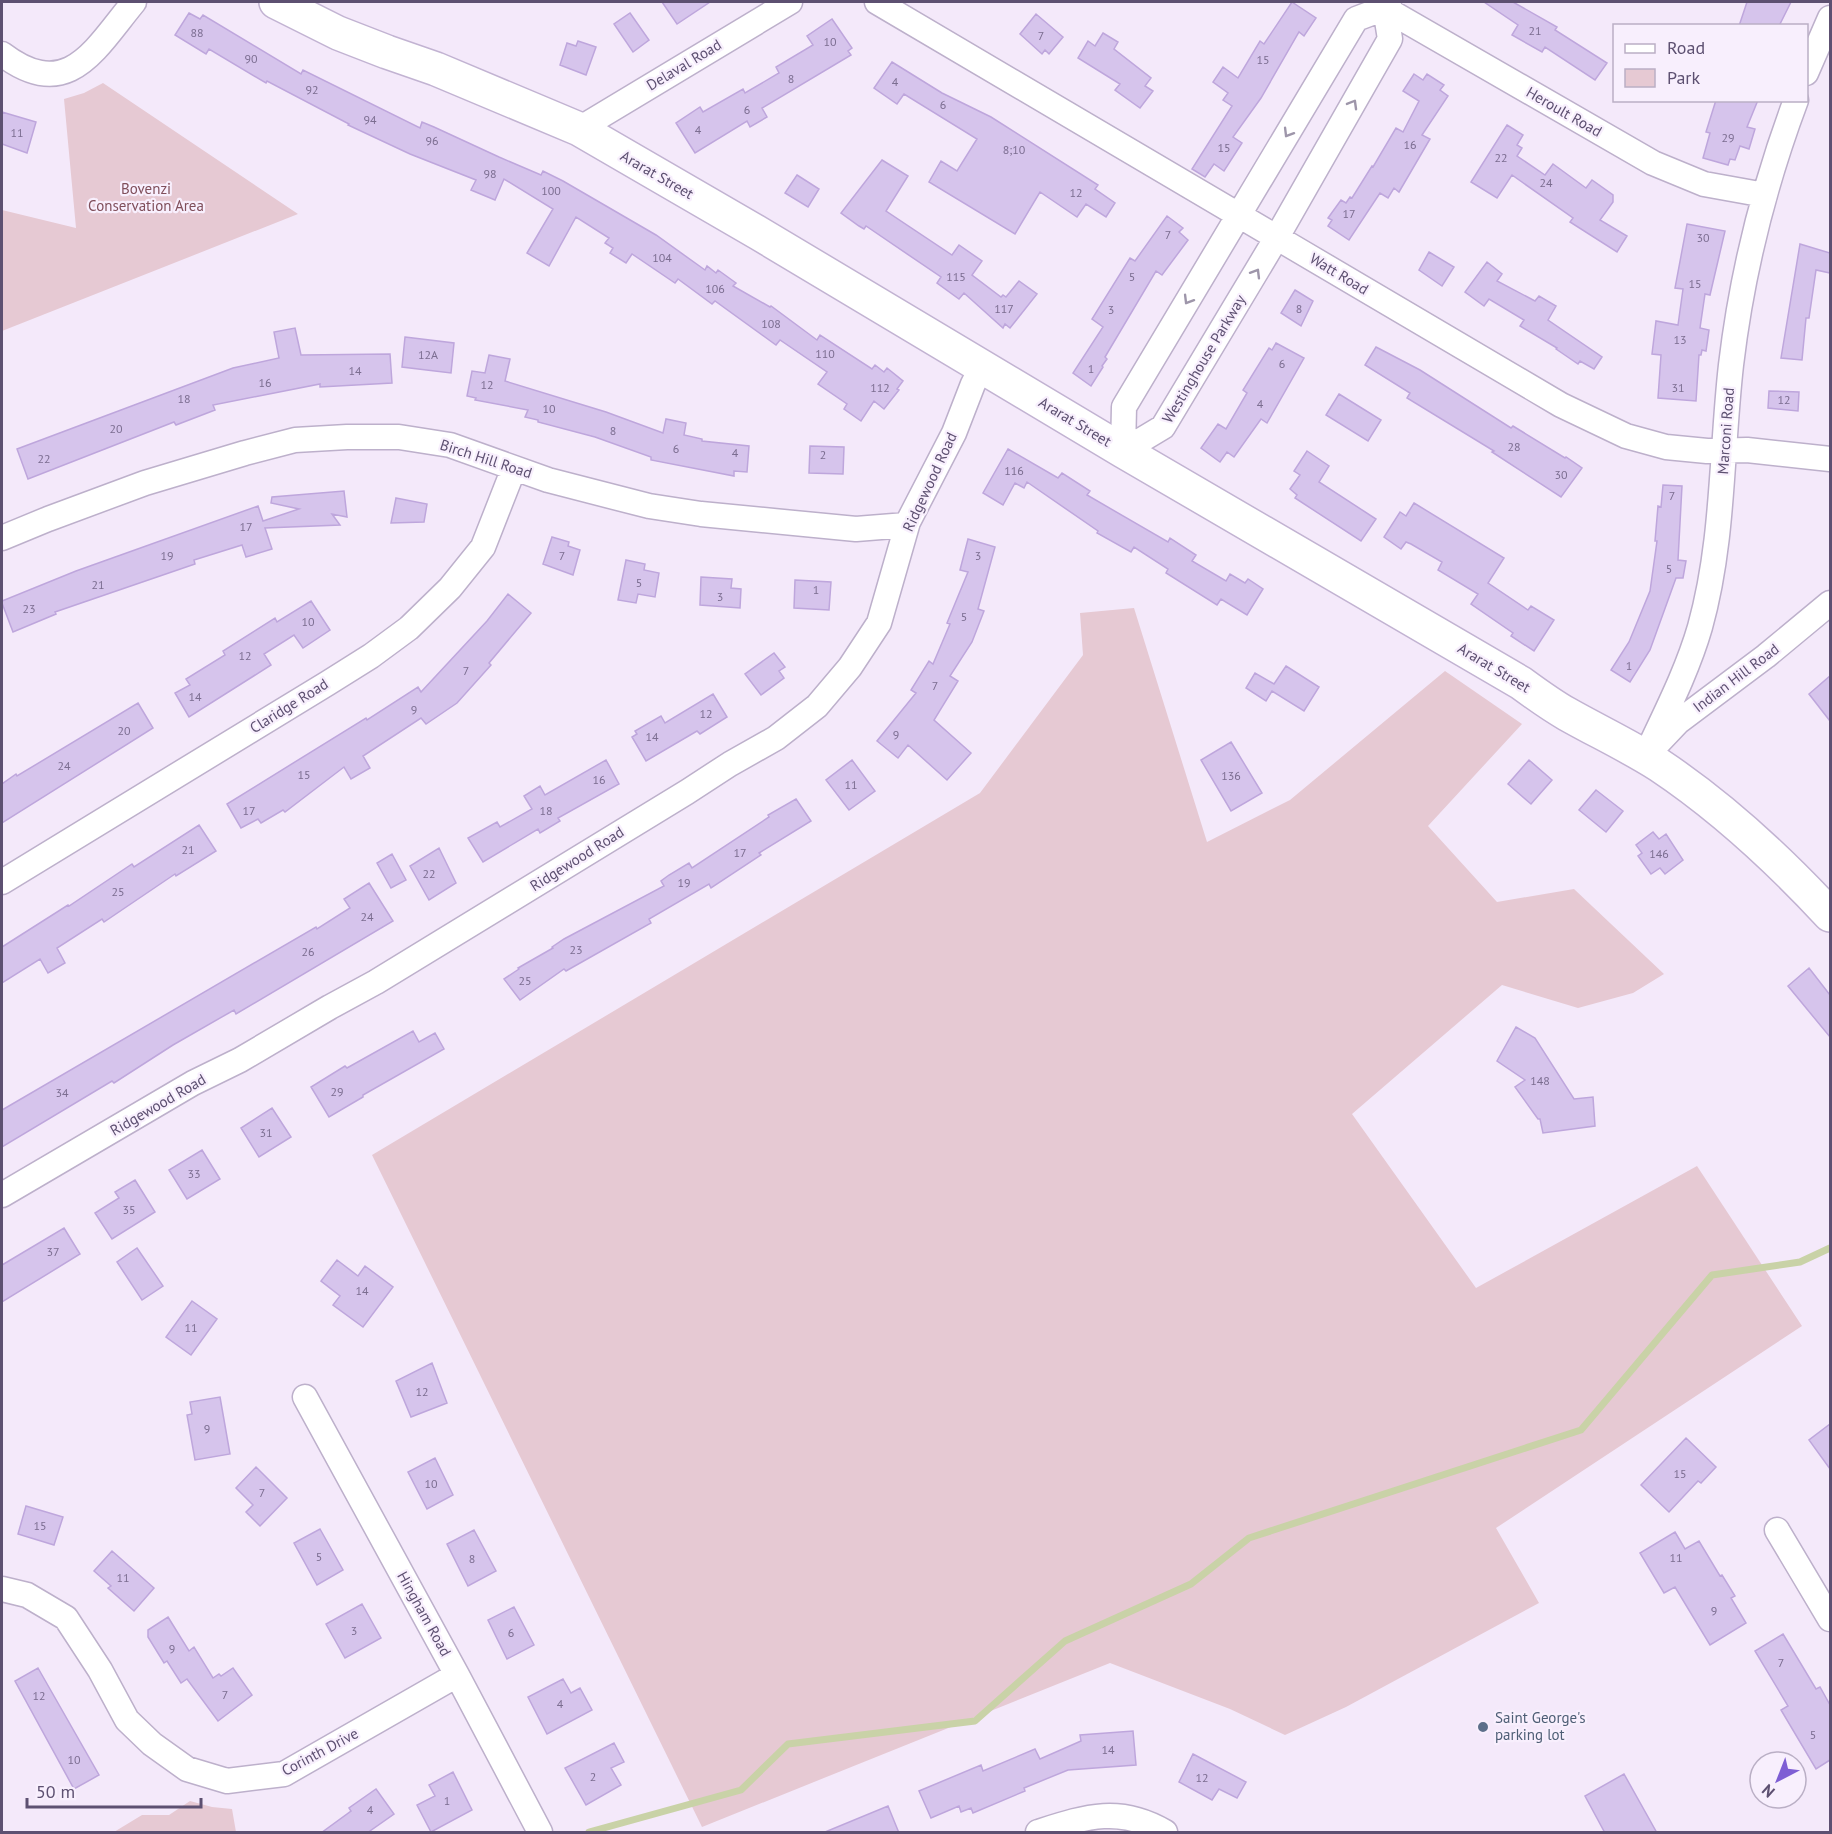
<svg xmlns="http://www.w3.org/2000/svg" width="1832" height="1834" font-family="'PT Sans',sans-serif">
  <style>
    .green { fill: #e6c9d3 }
    .lines { fill: none; stroke-linecap: round; stroke-linejoin: round }
    .stream { stroke: #c9d2a7; stroke-width: 7 }
    .building { fill: #d6c4ec; stroke: #bea6dc; stroke-width: 1.5 }
    .street-casing { stroke: #bdb0cb; stroke-width: 27 }
    .secondary-casing { stroke: #c2b3d2; stroke-width: 36 }
    .street { stroke: #fff; stroke-width: 24 }
    .secondary { stroke: #fff; stroke-width: 33 }
    .oneway { stroke: #9e96aa }
    .service-dot { fill: #5c6f8a; stroke: #f8effd; stroke-width: 2 }
    .labels { text-anchor: middle; stroke-width: 4.5; stroke-linejoin: round; paint-order: stroke }
    .number-label { font-size: 12px; fill: #7b6d90 }
    .street-label { font-size: 15px; fill: #5d5071; stroke: #f8effd }
    .park-label { font-size: 15px; fill: #804f5b; stroke: #f8effd }
    .service-label { font-size: 15px; fill: #4e5e75; stroke: #f8effd; text-anchor: start }
  </style>
  <rect width="100%" height="100%" fill="#f4e9fa"/>
  <!-- green -->
  <path class="green" d="M103,83L298,214L2,331V210L76,228L64,99L84,93Z
    M1134,608L1207,842L1290,800L1445,671L1522,724L1428,826L1497,902L1574,889L1664,974L1633,993L1578,1008L1502,985L1352,1114L1476,1288L1697,1166L1802,1326L1496,1528L1539,1603L1346,1707L1285,1735L1230,1709L1110,1663L702,1827L372,1155L980,793L1083,655L1080,613Z
    M190,1801L212,1807L232,1809L236,1832H114L142,1815H169Z"/>
  <g class="lines">
    <!-- stream -->
    <path class="stream" d="M589,1832L741,1790L788,1744L975,1721L1065,1641L1191,1584L1249,1538L1581,1430L1712,1275L1800,1262L1830,1248"/>
  </g>
  <!-- building -->
  <path class="building" d="M662,2H710L677,24Z
    M1292,2L1316,18L1304,36L1299,32L1261,98L1233,137L1242,143L1224,171L1214,164L1205,177L1192,169L1232,106L1223,100L1228,93L1213,82L1223,67L1238,78L1260,41L1264,44Z
    M1484,2H1513L1557,27L1555,30L1607,63L1595,80L1545,47L1542,52L1512,35L1518,25Z
    M1747,2H1791L1779,26H1739Z
    M189,13L200,19L203,15L301,74L303,70L420,128L422,122L434,127L499,157L541,175L543,171L563,181L656,235L705,270L707,266L716,273L718,270L736,283L733,286L770,307L771,306L817,340L820,335L872,369L875,365L884,372L887,368L903,381L897,389L899,390L884,409L874,401L861,421L844,409L847,404L818,384L827,372L780,340L776,345L715,301L712,304L678,279L675,283L632,254L626,263L610,253L613,248L605,243L609,238L576,217L549,266L527,253L553,209L504,179L495,200L471,190L476,180L410,154L348,125L349,124L267,81L266,83L209,49L206,54L175,35Z
    M630,13L649,40L633,52L614,24Z
    M1036,14L1063,37L1049,54L1045,50L1042,54L1020,34Z
    M832,19L852,48L848,51L851,55L762,108L767,117L750,127L747,121L695,153L676,123L700,107L703,112L743,89L745,93L779,73L776,67L813,45L807,36Z
    M1103,33L1118,42L1114,49L1151,78L1145,86L1153,91L1140,108L1115,90L1120,84L1078,58L1088,41L1095,46Z
    M578,41L596,47L586,75L560,65L567,43L576,46Z
    M892,62L942,93L991,117L1098,185L1095,189L1115,203L1106,217L1086,204L1077,217L1040,192L1015,234L929,182L941,161L957,171L977,139L904,94L897,104L874,88Z
    M1414,74L1423,80L1427,74L1444,85L1440,90L1448,96L1422,135L1430,139L1399,192L1394,188L1388,198L1380,193L1349,240L1328,226L1332,220L1328,218L1341,200L1346,203L1350,197L1352,198L1372,166L1373,167L1396,128L1403,132L1419,101L1403,91Z
    M1716,100H1758L1747,127L1755,129L1749,149L1740,146L1735,160L1730,159L1728,165L1703,158L1710,133L1706,132Z
    M2,112L36,122L27,153L2,144Z
    M1507,125L1523,135L1517,145L1522,148L1517,156L1545,175L1553,164L1586,188L1592,180L1613,195V202L1600,220L1627,236L1617,252L1570,222L1573,218L1512,175L1497,198L1471,182Z
    M882,160L908,176L886,211L952,255L959,245L982,261L972,275L1001,297L1003,295L1006,297L1019,281L1037,294L1010,328L1005,324L1003,328L964,293L959,299L937,283L941,277L866,226L864,229L859,226L841,213Z
    M797,175L819,189L808,207L785,193Z
    M1167,216L1183,228L1179,232L1188,240L1162,275L1156,271L1105,357L1107,359L1102,366L1103,367L1091,386L1073,373L1103,327L1092,319L1130,258L1135,261Z
    M1687,224L1725,231L1710,295L1705,294L1700,328L1709,330L1706,351L1702,350L1701,355H1699L1696,401L1658,398L1661,355L1652,354L1656,321L1678,325L1683,289L1675,288Z
    M1800,244L1830,253V273L1816,270L1809,318H1806L1802,360L1781,358Z
    M1429,252L1454,267L1442,286L1419,270Z
    M1487,262L1502,274L1497,281L1535,301L1539,296L1556,306L1548,320L1602,357L1594,369L1580,361L1578,364L1556,349L1557,348L1520,326L1524,320L1489,299L1484,306L1465,292Z
    M1295,290L1313,301L1301,326L1281,313Z
    M295,328L301,355L390,354L392,383L320,387V384L213,405L215,410L176,425L174,422L28,479L17,449L233,368L279,358L274,332Z
    M405,337L454,343L451,373L402,367Z
    M1276,343L1304,358L1267,423L1261,419L1234,457L1227,452L1220,462L1201,448L1218,424L1226,429L1247,393L1243,390L1269,348L1272,350Z
    M1376,347L1420,370L1511,428L1513,426L1565,458L1566,457L1582,468L1561,497L1492,452L1494,451L1407,398L1410,393L1365,365Z
    M489,355L510,359L505,381L606,412L663,433L666,419L686,423L684,435L702,439V441L749,446L747,472L734,471V476L651,460V457L595,437L538,422V420L525,417L528,410L475,400L476,398L467,396L472,371L485,373Z
    M1769,391L1799,392L1798,411L1768,408Z
    M1339,394L1381,420L1368,441L1326,415Z
    M810,446L844,447L843,474L809,473Z
    M1008,449L1058,478L1062,473L1090,491L1087,495L1168,542L1170,538L1196,555L1192,561L1226,581L1230,574L1245,583L1248,579L1263,589L1247,615L1221,599L1217,605L1166,573L1168,569L1134,547L1131,552L1097,533L1098,531L1027,482L1024,488L1015,483L1003,505L983,493Z
    M1307,451L1329,466L1319,482L1376,519L1361,541L1295,498L1297,495L1290,489L1300,475L1294,471Z
    M1663,485L1682,486L1678,560L1686,561L1683,578H1676L1650,650L1630,682L1611,670L1629,642L1650,591L1657,541H1655L1658,506L1661,507Z
    M344,491L347,517L332,514L340,525L265,528L272,549L246,557L242,545L194,560L195,564L55,612L56,614L13,632L2,603V601L76,571L258,506L263,521L299,509L271,503L272,497Z
    M396,498L427,504L424,522L391,523Z
    M1414,503L1504,558L1488,583L1528,610L1531,606L1554,620L1534,651L1511,636L1513,633L1471,604L1478,594L1438,570L1442,562L1411,544L1406,542L1401,549L1384,537L1400,512L1406,516Z
    M552,537L569,542L568,546L580,550L573,575L543,564Z
    M968,539L995,547L978,609L984,611L972,642L950,676L958,681L934,720L971,753L947,780L908,745L898,758L877,741L916,693L911,690L929,661L933,664L950,624L947,623L968,572L960,570Z
    M626,560L645,564L644,570L659,573L655,597L638,594L636,603L618,600Z
    M701,577L732,579L731,588L741,589L740,608L700,605Z
    M795,580L831,582L829,610L794,608Z
    M508,594L531,613L489,663L491,665L457,703L426,724L421,718L363,756L370,768L351,779L344,767L285,812L283,810L261,823L258,819L241,828L227,804L366,718L367,720L418,687L421,692L487,621Z
    M311,601L330,630L303,648L294,635L264,654L271,665L189,717L175,693L190,685L186,679L225,655L223,651L275,618L277,622Z
    M774,653L785,667L779,671L784,678L761,695L745,674Z
    M1286,666L1319,687L1304,711L1272,691L1266,701L1246,688L1255,673L1274,684Z
    M1830,676V721L1809,694Z
    M713,694L727,717L700,734L697,731L646,761L632,737L637,734L635,731L661,716L665,723Z
    M138,703L153,728L2,823V784L16,774L17,776Z
    M1231,742L1262,793L1231,811L1201,760Z
    M606,760L619,784L558,818L560,821L540,833L538,829L483,862L468,838L497,822L500,827L532,809L524,796L540,786L545,795Z
    M852,760L875,791L849,810L826,780Z
    M1529,760L1552,780L1531,804L1508,784Z
    M1596,790L1623,811L1606,832L1579,810Z
    M796,799L811,821L759,853L761,855L711,888L709,884L649,919L651,923L566,971L564,969L520,1000L504,979L519,969L518,968L553,948L552,947L564,939L664,886L661,881L669,875L689,863L692,868L769,817L768,815Z
    M199,825L216,851L176,876L175,874L104,922L102,919L57,948L65,963L48,973L40,959L2,983V947L68,905L69,906L132,864L134,867Z
    M1653,832L1659,839L1666,834L1683,860L1665,874L1660,868L1651,874L1638,856L1642,853L1636,845Z
    M439,848L456,883L429,900L410,866Z
    M392,854L406,880L391,888L377,863Z
    M369,883L393,921L236,1014L234,1010L173,1045L114,1083L112,1081L2,1147V1110L316,927L317,929L350,908L344,899Z
    M1809,968L1830,995V1037L1788,986Z
    M1516,1027L1535,1038L1574,1099L1593,1097L1595,1126L1543,1133L1540,1119H1538L1515,1087L1525,1080L1497,1061Z
    M413,1031L419,1042L435,1033L444,1049L363,1095V1097L329,1117L311,1087L345,1066L347,1068Z
    M272,1108L291,1137L259,1157L241,1128Z
    M202,1150L220,1179L187,1199L169,1170Z
    M135,1180L155,1212L112,1239L95,1213L119,1198L115,1192Z
    M64,1228L80,1254L2,1302V1265Z
    M137,1248L163,1286L142,1300L117,1262Z
    M337,1260L358,1276L365,1266L393,1287L363,1327L333,1305L340,1296L321,1281Z
    M192,1301L217,1319L191,1355L166,1337Z
    M432,1363L447,1403L411,1417L396,1381Z
    M220,1397L230,1454L195,1460L187,1415L192,1414L190,1402Z
    M1830,1424V1469L1809,1440Z
    M1686,1438L1716,1467L1701,1483L1698,1481L1669,1512L1641,1485Z
    M435,1458L453,1495L427,1509L408,1472Z
    M256,1467L287,1498L260,1526L246,1512L253,1505L236,1488Z
    M26,1506L63,1517L54,1545L18,1534Z
    M320,1529L343,1570L317,1585L294,1543Z
    M474,1530L496,1571L468,1586L447,1544Z
    M1675,1532L1685,1549L1699,1541L1720,1576L1722,1575L1735,1596L1731,1598L1746,1623L1710,1645L1675,1587L1664,1593L1640,1553Z
    M112,1551L154,1588L134,1611L108,1588L111,1586L94,1571Z
    M362,1604L381,1638L345,1658L326,1624Z
    M514,1607L534,1645L507,1659L488,1620Z
    M168,1617L189,1651L194,1647L213,1678L219,1674L221,1676L233,1668L252,1695L218,1721L187,1679L181,1683L167,1661L164,1663L148,1637V1630Z
    M1783,1634L1816,1689L1820,1687L1830,1705V1760L1816,1769L1781,1710L1788,1706L1755,1651Z
    M38,1668L99,1775L74,1789L15,1681Z
    M563,1679L571,1693L580,1688L592,1710L547,1734L528,1697Z
    M1133,1731L1136,1765L1068,1770L1024,1788L1025,1791L973,1813L971,1808L961,1812L959,1806L931,1818L919,1791L981,1765L983,1771L1035,1749L1040,1759L1081,1741L1080,1735Z
    M614,1743L624,1762L611,1768L621,1785L586,1805L565,1768Z
    M1193,1754L1246,1782L1237,1798L1219,1789L1212,1800L1179,1782Z
    M453,1772L472,1810L431,1832L417,1805L435,1796L429,1785Z
    M1624,1774L1657,1833H1605L1585,1796Z
    M376,1789L394,1814L367,1833H321L351,1811L349,1808Z
    M888,1806L899,1833H825V1832Z"/>
  <g class="lines">
    <!-- street casing -->
    <g class="street-casing">
      <path id="street" d="M877,2L1561,405L1626,436L1666,447L1707,451L1747,450L1830,459
        M1377,4L1653,163L1704,184L1765,195
        M2,54C68,104 95,49 134,2
        M1806,73L1830,18
        M579,129L790,2
        M1123,451L1124,407L1356,19L1385,8L1389,2
        M1123,451L1163,427L1277,237L1390,39L1385,8
        M2,538L48,519L145,483L245,453L295,440L347,437H399L450,445L548,480L649,506L701,514L856,529L906,525L908,522
        M1659,742L1678,722L1766,656L1830,603
        M1645,757C1665,714 1687,672 1700,627C1724,541 1721,453 1731,365C1742,272 1763,188 1796,100
        M2,882L328,683L371,656L409,628L450,588L483,547L514,468
        M2,1195L193,1083L240,1060L330,1007L376,982L687,792L730,764L776,738L817,706L850,667L879,623L908,522L954,433L973,384L982,367
        M305,1397L457,1675L540,1832
        M1777,1530L1830,1619
        M2,1589L27,1595L66,1618L100,1670L127,1720L152,1744L187,1769L227,1781L284,1774L457,1675
        M1038,1832C1085,1817 1119,1805 1165,1832"/>
    </g>
    <!-- secondary casing -->
    <g class="secondary-casing">
      <path id="secondary" d="M276,2L338,33L387,52L436,69L579,129L760,234L1123,451L1521,683C1536,694 1551,705 1567,714C1597,731 1629,746 1659,765C1722,807 1779,860 1830,915"/>
    </g>
    <!-- street -->
    <use href="#street" class="street"/>
    <!-- secondary -->
    <use href="#secondary" class="secondary"/>
  </g>
  <!-- one-way arrows -->
  <defs><path id="oneway-chevron" d="M-2-3.5L2.5 0L-2 3.5" fill="none" stroke-width="1.6" stroke-linecap="round" stroke-linejoin="round" transform="scale(1.5)"/></defs>
  <g class="oneway">
    <use href="#oneway-chevron" transform="translate(1353 104) rotate(-60)"/>
    <use href="#oneway-chevron" transform="translate(1288 133) rotate(121)"/>
    <use href="#oneway-chevron" transform="translate(1256 273) rotate(-59)"/>
    <use href="#oneway-chevron" transform="translate(1188 300) rotate(121)"/>
  </g>
  <!-- markers -->
  <circle class="service-dot" cx="1483" cy="1727" r="6"/>
  <g class="labels">
    <!-- number labels -->
    <g class="number-label">
      <text x="1535" y="35">21</text>
      <text x="197" y="37">88</text>
      <text x="1041" y="40">7</text>
      <text x="830" y="46">10</text>
      <text x="251" y="63">90</text>
      <text x="1263" y="64">15</text>
      <text x="791" y="83">8</text>
      <text x="895" y="86">4</text>
      <text x="312" y="94">92</text>
      <text x="943" y="109">6</text>
      <text x="747" y="114">6</text>
      <text x="370" y="124">94</text>
      <text x="698" y="134">4</text>
      <text x="17" y="137">11</text>
      <text x="1728" y="142">29</text>
      <text x="432" y="145">96</text>
      <text x="1410" y="149">16</text>
      <text x="1224" y="152">15</text>
      <text x="1014" y="154">8;10</text>
      <text x="1501" y="162">22</text>
      <text x="490" y="178">98</text>
      <text x="1546" y="187">24</text>
      <text x="551" y="195">100</text>
      <text x="1076" y="197">12</text>
      <text x="1349" y="218">17</text>
      <text x="1168" y="239">7</text>
      <text x="1703" y="242">30</text>
      <text x="662" y="262">104</text>
      <text x="956" y="281">115</text>
      <text x="1132" y="281">5</text>
      <text x="1695" y="288">15</text>
      <text x="715" y="293">106</text>
      <text x="1004" y="313">117</text>
      <text x="1299" y="313">8</text>
      <text x="1111" y="314">3</text>
      <text x="771" y="328">108</text>
      <text x="1680" y="344">13</text>
      <text x="825" y="358">110</text>
      <text x="428" y="359">12A</text>
      <text x="1282" y="368">6</text>
      <text x="1091" y="373">1</text>
      <text x="355" y="375">14</text>
      <text x="265" y="387">16</text>
      <text x="487" y="389">12</text>
      <text x="880" y="392">112</text>
      <text x="1678" y="392">31</text>
      <text x="184" y="403">18</text>
      <text x="1784" y="404">12</text>
      <text x="1260" y="408">4</text>
      <text x="549" y="413">10</text>
      <text x="116" y="433">20</text>
      <text x="613" y="435">8</text>
      <text x="1514" y="451">28</text>
      <text x="676" y="453">6</text>
      <text x="735" y="457">4</text>
      <text x="823" y="459">2</text>
      <text x="44" y="463">22</text>
      <text x="1014" y="475">116</text>
      <text x="1561" y="479">30</text>
      <text x="1672" y="500">7</text>
      <text x="246" y="531">17</text>
      <text x="167" y="560">19</text>
      <text x="562" y="560">7</text>
      <text x="978" y="560">3</text>
      <text x="1669" y="573">5</text>
      <text x="639" y="587">5</text>
      <text x="98" y="589">21</text>
      <text x="816" y="594">1</text>
      <text x="720" y="601">3</text>
      <text x="29" y="613">23</text>
      <text x="964" y="621">5</text>
      <text x="308" y="626">10</text>
      <text x="245" y="660">12</text>
      <text x="1629" y="670">1</text>
      <text x="466" y="675">7</text>
      <text x="935" y="690">7</text>
      <text x="195" y="701">14</text>
      <text x="414" y="714">9</text>
      <text x="706" y="718">12</text>
      <text x="124" y="735">20</text>
      <text x="896" y="739">9</text>
      <text x="652" y="741">14</text>
      <text x="64" y="770">24</text>
      <text x="304" y="779">15</text>
      <text x="1231" y="780">136</text>
      <text x="599" y="784">16</text>
      <text x="851" y="789">11</text>
      <text x="249" y="815">17</text>
      <text x="546" y="815">18</text>
      <text x="188" y="854">21</text>
      <text x="740" y="857">17</text>
      <text x="1659" y="858">146</text>
      <text x="429" y="878">22</text>
      <text x="684" y="887">19</text>
      <text x="118" y="896">25</text>
      <text x="367" y="921">24</text>
      <text x="576" y="954">23</text>
      <text x="308" y="956">26</text>
      <text x="525" y="985">25</text>
      <text x="1540" y="1085">148</text>
      <text x="337" y="1096">29</text>
      <text x="62" y="1097">34</text>
      <text x="266" y="1137">31</text>
      <text x="194" y="1178">33</text>
      <text x="129" y="1214">35</text>
      <text x="53" y="1256">37</text>
      <text x="362" y="1295">14</text>
      <text x="191" y="1332">11</text>
      <text x="422" y="1396">12</text>
      <text x="207" y="1433">9</text>
      <text x="1680" y="1478">15</text>
      <text x="431" y="1488">10</text>
      <text x="262" y="1497">7</text>
      <text x="40" y="1530">15</text>
      <text x="319" y="1561">5</text>
      <text x="1676" y="1562">11</text>
      <text x="472" y="1563">8</text>
      <text x="123" y="1582">11</text>
      <text x="1714" y="1615">9</text>
      <text x="354" y="1635">3</text>
      <text x="511" y="1637">6</text>
      <text x="172" y="1653">9</text>
      <text x="1781" y="1667">7</text>
      <text x="225" y="1699">7</text>
      <text x="39" y="1700">12</text>
      <text x="560" y="1708">4</text>
      <text x="1813" y="1739">5</text>
      <text x="1108" y="1754">14</text>
      <text x="74" y="1764">10</text>
      <text x="593" y="1781">2</text>
      <text x="1202" y="1782">12</text>
      <text x="447" y="1805">1</text>
      <text x="370" y="1814">4</text>
    </g>
    <!-- street labels -->
    <g class="street-label">
      <text transform="translate(684 65) rotate(-31)" y="5">Delaval Road</text>
      <text transform="translate(1564 112) rotate(30)" y="5">Heroult Road</text>
      <text transform="translate(657 175) rotate(30)" y="5">Ararat Street</text>
      <text transform="translate(1339 274) rotate(31)" y="5">Watt Road</text>
      <text transform="translate(1204 359) rotate(-59)" y="5">Westinghouse Parkway</text>
      <text transform="translate(1075 422) rotate(31)" y="5">Ararat Street</text>
      <text transform="translate(1726 431) rotate(-86)" y="5">Marconi Road</text>
      <text transform="translate(486 459) rotate(18)" y="5">Birch Hill Road</text>
      <text transform="translate(930 482) rotate(-65)" y="5">Ridgewood Road</text>
      <text transform="translate(1494 668) rotate(31)" y="5">Ararat Street</text>
      <text transform="translate(1736 678) rotate(-37)" y="5">Indian Hill Road</text>
      <text transform="translate(289 706) rotate(-32)" y="5">Claridge Road</text>
      <text transform="translate(577 859) rotate(-32)" y="5">Ridgewood Road</text>
      <text transform="translate(158 1105) rotate(-30)" y="5">Ridgewood Road</text>
      <text transform="translate(424 1614) rotate(61)" y="5">Hingham Road</text>
      <text transform="translate(320 1752) rotate(-28)" y="5">Corinth Drive</text>
    </g>
    <!-- park labels -->
    <g class="park-label">
      <text x="146" y="194">Bovenzi<tspan x="146" dy="17">Conservation Area</tspan></text>
    </g>
    <!-- service labels -->
    <g class="service-label">
      <text x="1495" y="1723">Saint George's<tspan x="1495" dy="17">parking lot</tspan></text>
    </g>
  </g>
  <!-- border -->
  <rect width="1832" height="1834" fill="none" stroke="#5d5071" stroke-width="6"/>
  <!-- legend -->
  <rect x="1613" y="24" width="195" height="78" fill="#f8effd" stroke="#baafc5" stroke-width="1.5"/>
  <rect x="1625" y="44" width="30" height="9" fill="#ffffff" stroke="#baafc5" stroke-width="1.5"/>
  <text x="1667" y="54" font-size="18" fill="#5d5071">Road</text>
  <rect x="1625" y="69" width="30" height="18" fill="#e6c9d3" stroke="#baafc5" stroke-width="1.5"/>
  <text x="1667" y="84" font-size="18" fill="#5d5071">Park</text>
  <!-- north arrow -->
  <g transform="translate(1778 1780) rotate(222)"><circle r="28" fill="#f8effd" stroke="#baafc5" stroke-width="1.5"/>
  <path d="M0-4.5L10 22L0 15L-10 22Z" fill="#7e5ed4"/>
  <text y="-9" font-size="16" font-weight="bold" text-anchor="middle" fill="#5d5071">N</text>
  </g>
  <!-- scale -->
  <path d="M27 1798v9h174v-9" fill="none" stroke="#5d5071" stroke-width="3"/>
  <text x="36" y="1798" font-size="18" fill="#5d5071" stroke="#f8effd" stroke-width="4.5" paint-order="stroke">50 m</text>
</svg>
